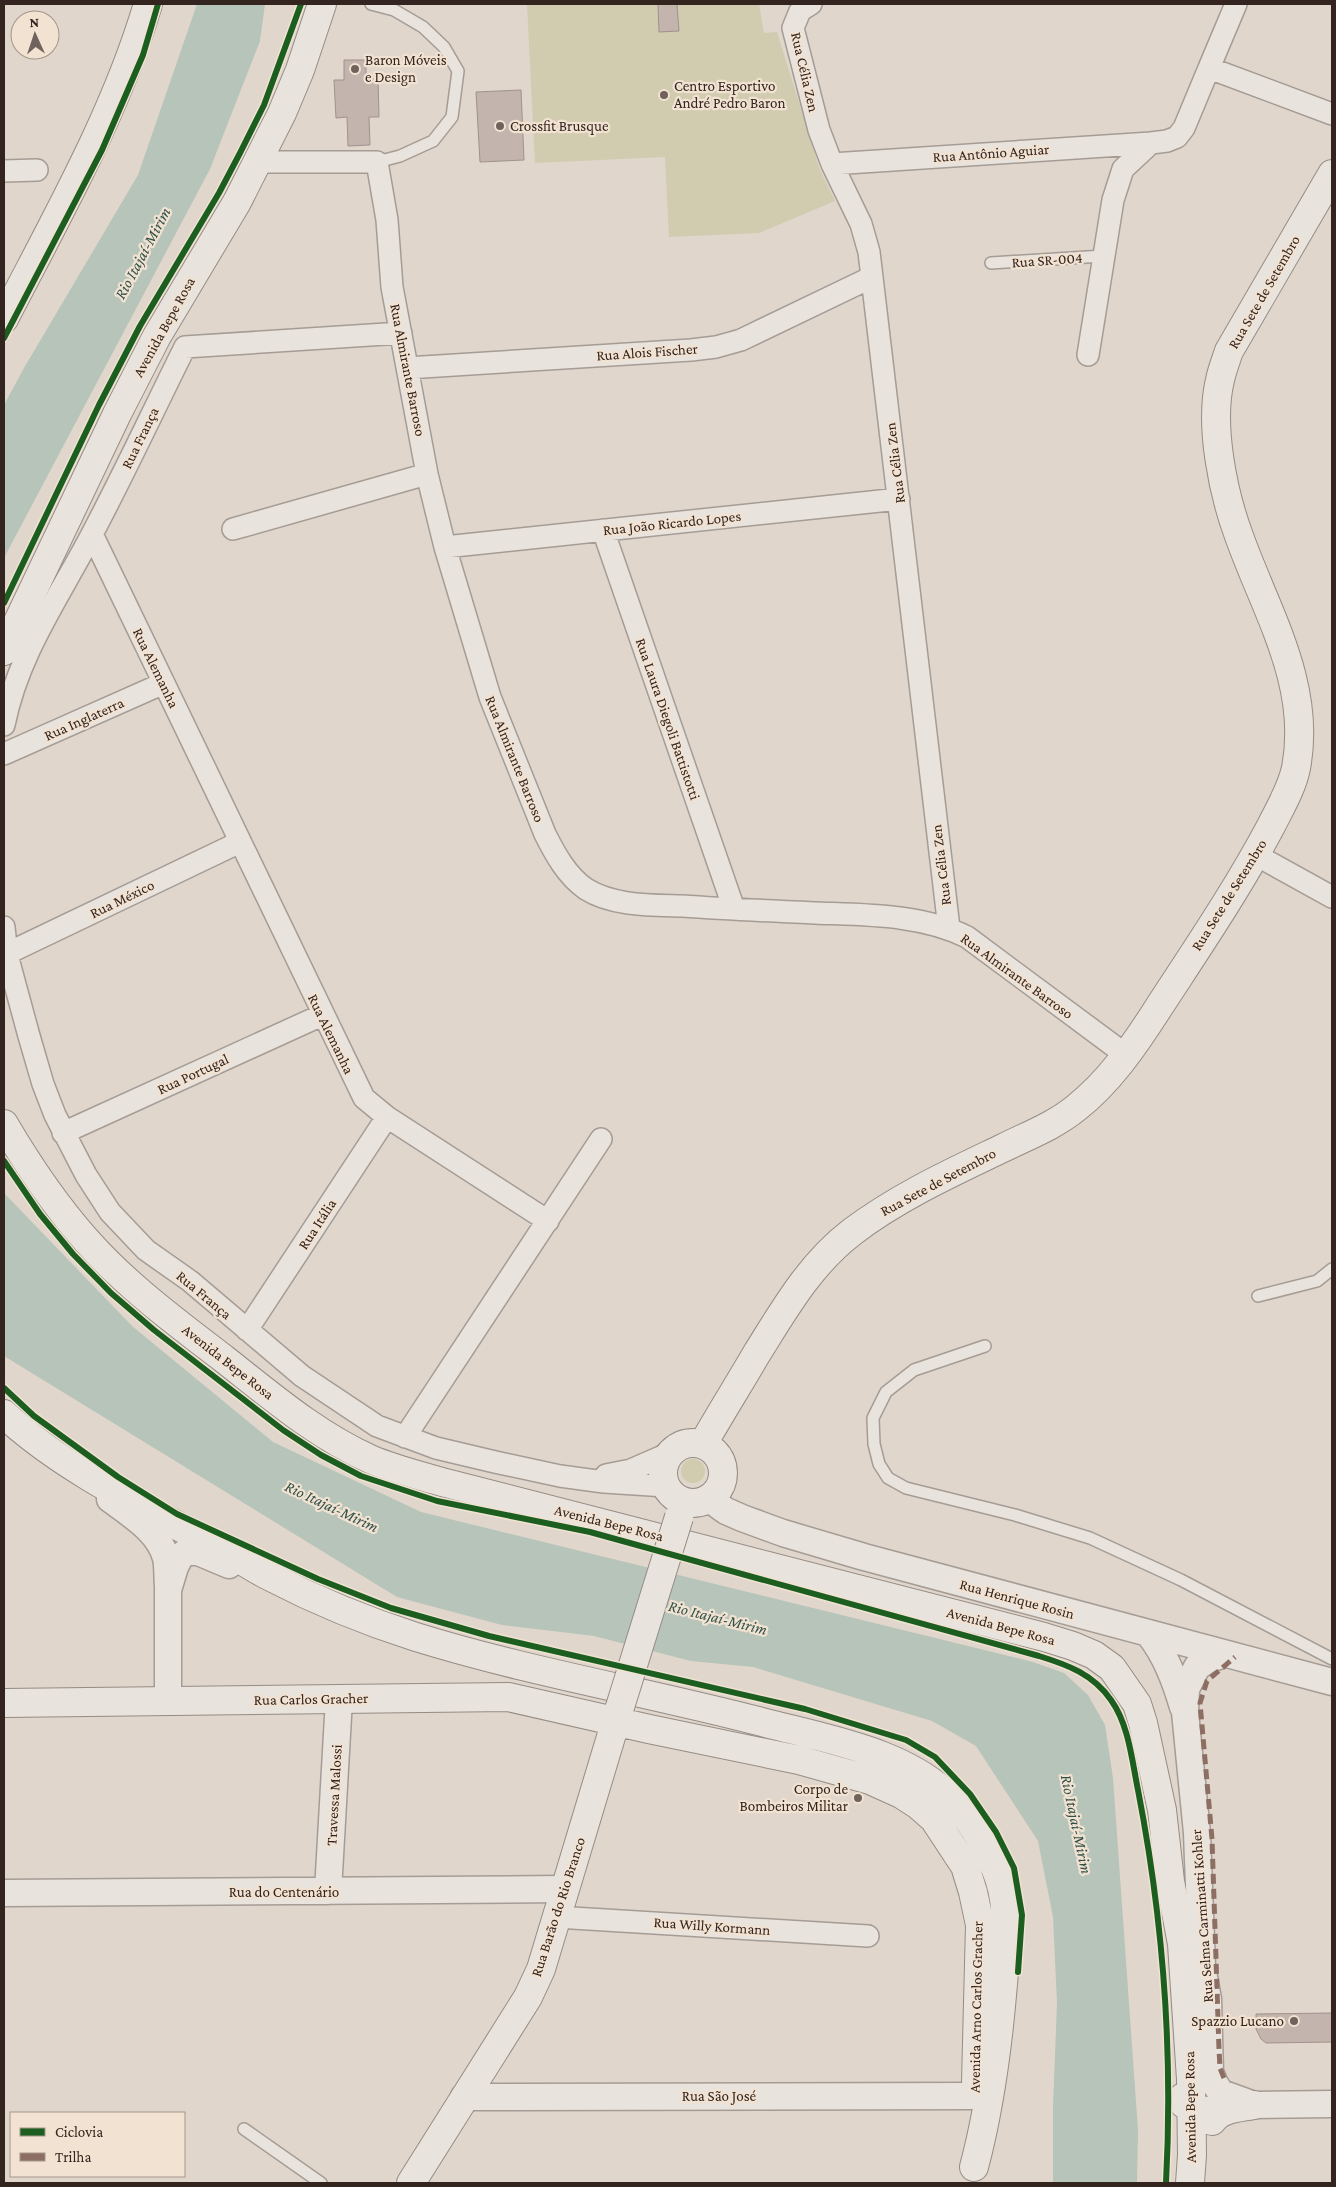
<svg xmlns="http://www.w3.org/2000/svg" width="1336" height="2187" font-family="'Crimson Pro',serif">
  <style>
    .green { fill: #d1cbb0 }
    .water { fill: #b7c4b9 }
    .building { fill: #c3b4ad; stroke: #a0928c }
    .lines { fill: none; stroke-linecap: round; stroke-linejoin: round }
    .service-casing { stroke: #a59c95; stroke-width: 14 }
    .minor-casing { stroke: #a59c95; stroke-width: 24 }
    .tertiary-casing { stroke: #a59c95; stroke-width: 29 }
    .secondary-casing { stroke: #958c85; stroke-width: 30 }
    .service { stroke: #e8e3dd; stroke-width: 11 }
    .minor { stroke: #e8e3dd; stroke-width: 21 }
    .tertiary { stroke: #e8e3dd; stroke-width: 26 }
    .secondary { stroke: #e8e3dd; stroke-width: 28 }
    .secondary-bridge-casing { stroke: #958c85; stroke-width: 30; stroke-linecap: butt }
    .secondary-bridge { stroke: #e8e3dd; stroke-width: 28 }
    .quiet { stroke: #8d6e63; stroke-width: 5; stroke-dasharray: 10 5; stroke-linecap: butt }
    .cycleway-casing { stroke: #f1e2d2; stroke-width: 9 }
    .cycleway { stroke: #1b5e20; stroke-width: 6 }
    .poi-dot { fill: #70625c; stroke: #f1e2d2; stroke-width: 2 }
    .labels { text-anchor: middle; stroke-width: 4.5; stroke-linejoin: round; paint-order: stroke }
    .poi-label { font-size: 15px; fill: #33241f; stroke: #f1e2d2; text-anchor: start }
    .street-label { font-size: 15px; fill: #33241f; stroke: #f1e2d2 }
    .water-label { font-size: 16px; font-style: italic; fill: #305148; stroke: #f1e2d2 }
  </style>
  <rect width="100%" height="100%" fill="#e0d6cc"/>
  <!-- green -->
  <path class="green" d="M527,4H759L764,33L777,32L820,170L835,201L759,233L669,237L665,157L535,163Z
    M681 1471a12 12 0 1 1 24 0a12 12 0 1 1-24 0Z"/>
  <!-- water -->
  <path class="water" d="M197,4H265L260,41L210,169L4,558V405L24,368L138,175Z
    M4,1193L132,1326L273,1442L421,1512L1033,1662L1064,1673L1088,1695L1105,1725L1113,1778L1138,2130L1137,2183H1053V2107L1057,2003L1053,1917L1038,1841L976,1746L932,1721L753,1667L691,1661L594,1636L502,1625L397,1597L4,1356Z"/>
  <!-- building -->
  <path class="building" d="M658,4H677L679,31L659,32Z
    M344,60H366V79H378L379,117H369L370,145L348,146L347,117L336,118L334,80H344Z
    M521,90L524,160L480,162L476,92Z
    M1332,2013V2042L1266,2043L1261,2039L1256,2029V2014Z"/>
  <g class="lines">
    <!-- service casing -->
    <g class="service-casing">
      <path id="service" d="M371,4L394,10L423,27L444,47L458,71L452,117L433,141L400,156L377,162
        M991,263L1103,256
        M1258,1296L1317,1281L1332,1269
        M985,1346L914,1370L886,1392L873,1418L874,1444L879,1464L888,1478L906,1488L1015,1515L1090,1538L1181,1580L1332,1659
        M244,2129L321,2183"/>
    </g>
    <!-- minor casing -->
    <g class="minor-casing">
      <path id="minor" d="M811,4L800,11L793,28L819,130L832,164L861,224L869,252L949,928
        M1236,4L1209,68L1332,114
        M258,162H377L387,220L392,287L427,474L445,547L490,697L545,834C555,854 567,876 586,889C613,906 651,905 682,906C726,909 770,911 815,913C865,915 921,914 967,937L1126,1055
        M832,164L1151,143
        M4,171L37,170
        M1088,355L1113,200L1123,169L1151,143L1167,141L1177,137L1184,128L1209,68
        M407,368L691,350L716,347L741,340L872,277
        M233,529L427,474
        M603,530L734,909
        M92,534L364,1098L387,1117L548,1221
        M445,547L899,499
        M4,725C18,654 59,597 92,534C125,472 154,409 185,347L401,333
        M4,754L164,683
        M1256,855L1332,897
        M4,927L7,955L29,1036L43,1084L55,1115L86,1175L110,1212L146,1250L190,1281L302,1376L377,1426L436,1448L495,1462L560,1476L604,1482L666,1486
        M4,955L240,842
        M63,1133L322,1015
        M247,1330L387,1117
        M405,1437L601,1139
        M606,1475L631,1470L670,1453
        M556,1917L868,1936"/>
    </g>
    <!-- tertiary casing -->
    <g class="tertiary-casing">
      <path id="tertiary" d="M708,1498L726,1511L742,1518L783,1533L864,1557L1332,1682
        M110,1499C131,1515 159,1531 166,1558C168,1567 167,1577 168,1586
        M1149,1634C1166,1656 1175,1680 1183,1707
        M1225,1654L1207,1660L1197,1667L1186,1689L1185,1712L1197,1833L1202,1966L1208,1999L1210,2072L1215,2084L1221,2093L1254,2105L1332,2104
        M168,1701V1590L175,1567L180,1557L186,1552H198L229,1565
        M328,1891L339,1699
        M4,1893L565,1889
        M464,2097L975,2096"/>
    </g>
    <!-- secondary casing -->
    <g class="secondary-casing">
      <path id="secondary" d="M4,319C57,216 115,115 148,4
        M4,651L117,414L157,336L237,202L282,113L300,70L322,4
        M4,1124C28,1165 55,1205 87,1241C127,1286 176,1322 224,1359C270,1395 316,1435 370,1459C393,1469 418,1475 442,1482L1044,1637L1073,1646L1094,1655L1112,1668L1137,1704L1143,1723L1162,1810L1170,1881L1182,1944L1191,2079L1192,2155L1190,2183
        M4,1414C64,1470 149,1510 221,1549C238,1557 254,1569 271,1577C317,1601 366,1621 416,1637C529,1672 647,1692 762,1722C826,1739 911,1752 956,1804C973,1824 990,1852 999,1878C1010,1911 1006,1950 1003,1984C998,2045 990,2107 974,2167
        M663 1473a30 30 0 1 1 60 0a30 30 0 1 1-60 0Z
        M703,1444C720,1414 739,1384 757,1353C784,1310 810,1264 852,1232C898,1197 951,1173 1003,1148C1027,1136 1054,1126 1076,1108C1109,1082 1134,1046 1157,1010C1196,950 1237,890 1271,826C1280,808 1292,788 1296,768C1312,684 1266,612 1239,536C1223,493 1209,425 1220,380C1222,370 1226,360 1229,351L1332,174
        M4,1703L508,1697L649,1729L799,1760L870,1780L901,1794L918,1805L934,1819L965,1866L973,1892L980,1925L976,2082
        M1183,2097L1184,2104L1194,2110L1225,2111
        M1212,2121C1221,2108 1239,2108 1254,2105
        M411,2183L528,1997L541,1969L620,1707"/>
    </g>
    <!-- service -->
    <use href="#service" class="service"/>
    <!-- minor -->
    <use href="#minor" class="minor"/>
    <!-- tertiary -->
    <use href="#tertiary" class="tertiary"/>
    <!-- secondary -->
    <use href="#secondary" class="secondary"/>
    <!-- secondary-bridge casing -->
    <g class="secondary-bridge-casing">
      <path id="secondary-bridge" d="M620,1707L679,1517"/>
    </g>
    <!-- secondary-bridge -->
    <use href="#secondary-bridge" class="secondary-bridge"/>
    <!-- quiet -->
    <path class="quiet" d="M1224,2078L1220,2068L1219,2049L1212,1839L1200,1703L1207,1681L1235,1657"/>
    <!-- cycleway casing -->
    <g class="cycleway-casing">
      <path id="cycleway" d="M4,338L102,150L143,55L158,4
        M4,603L99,405L140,326L219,193L240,153L264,105L301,4
        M4,1161L40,1214L73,1254L111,1293L154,1330L283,1430L321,1455L361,1476L437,1501L590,1532L1039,1656C1068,1665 1093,1674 1111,1700C1129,1725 1132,1761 1138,1790C1163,1919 1173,2053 1166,2183
        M4,1388L34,1416L118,1477L177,1514L318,1579L391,1608L489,1636L805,1709L906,1740L935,1757L970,1794L996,1832L1014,1868L1022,1915L1018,1972"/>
    </g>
    <!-- cycleway -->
    <use href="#cycleway" class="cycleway"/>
  </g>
  <!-- markers -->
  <g class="poi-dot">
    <circle cx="355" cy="69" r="5"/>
    <circle cx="664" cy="95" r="5"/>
    <circle cx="500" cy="126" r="5"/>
    <circle cx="858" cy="1798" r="5"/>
    <circle cx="1294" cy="2021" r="5"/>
  </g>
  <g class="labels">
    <!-- poi labels -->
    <g class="poi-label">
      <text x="365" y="65">Baron Móveis<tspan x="365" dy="17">e Design</tspan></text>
      <text x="674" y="91">Centro Esportivo<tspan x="674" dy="17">André Pedro Baron</tspan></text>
      <text x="510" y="131">Crossfit Brusque</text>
      <text x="848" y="1794" text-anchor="end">Corpo de<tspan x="848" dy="17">Bombeiros Militar</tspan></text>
      <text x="1284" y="2026" text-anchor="end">Spazzio Lucano</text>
    </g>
    <!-- street labels -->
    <g class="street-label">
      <text transform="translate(805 72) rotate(77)" y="5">Rua Célia Zen</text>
      <text transform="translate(991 153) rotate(-4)" y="5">Rua Antônio Aguiar</text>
      <text transform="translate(1047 260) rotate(-4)" y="5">Rua SR-004</text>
      <text transform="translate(1264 292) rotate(-60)" y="5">Rua Sete de Setembro</text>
      <text transform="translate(164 327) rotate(-61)" y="5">Avenida Bepe Rosa</text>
      <text transform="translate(647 352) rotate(-4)" y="5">Rua Alois Fischer</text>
      <text transform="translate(408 370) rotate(79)" y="5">Rua Almirante Barroso</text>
      <text transform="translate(140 438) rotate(-64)" y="5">Rua França</text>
      <text transform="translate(895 463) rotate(-97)" y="5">Rua Célia Zen</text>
      <text transform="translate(672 523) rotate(-6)" y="5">Rua João Ricardo Lopes</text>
      <text transform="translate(156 668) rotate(64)" y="5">Rua Alemanha</text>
      <text transform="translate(84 719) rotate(-24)" y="5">Rua Inglaterra</text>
      <text transform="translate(668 719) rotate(71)" y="5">Rua Laura Diegoli Battistotti</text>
      <text transform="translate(515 759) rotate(68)" y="5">Rua Almirante Barroso</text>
      <text transform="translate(941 865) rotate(-97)" y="5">Rua Célia Zen</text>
      <text transform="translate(1229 895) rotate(-58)" y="5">Rua Sete de Setembro</text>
      <text transform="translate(122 899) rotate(-26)" y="5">Rua México</text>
      <text transform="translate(1017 976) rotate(36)" y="5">Rua Almirante Barroso</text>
      <text transform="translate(331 1034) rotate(64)" y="5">Rua Alemanha</text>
      <text transform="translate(193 1074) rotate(-25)" y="5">Rua Portugal</text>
      <text transform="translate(938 1182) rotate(-28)" y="5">Rua Sete de Setembro</text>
      <text transform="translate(317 1224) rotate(-57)" y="5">Rua Itália</text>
      <text transform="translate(204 1295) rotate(40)" y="5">Rua França</text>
      <text transform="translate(228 1362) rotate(38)" y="5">Avenida Bepe Rosa</text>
      <text transform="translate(609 1523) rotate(14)" y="5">Avenida Bepe Rosa</text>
      <text transform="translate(1017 1599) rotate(15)" y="5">Rua Henrique Rosin</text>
      <text transform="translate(1001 1626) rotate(15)" y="5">Avenida Bepe Rosa</text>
      <text transform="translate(311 1699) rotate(-1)" y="5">Rua Carlos Gracher</text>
      <text transform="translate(334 1795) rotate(-87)" y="5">Travessa Malossi</text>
      <text x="284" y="1897">Rua do Centenário</text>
      <text transform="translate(558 1907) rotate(-72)" y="5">Rua Barão do Rio Branco</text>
      <text transform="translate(1202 1916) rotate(-94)" y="5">Rua Selma Carminatti Kohler</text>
      <text transform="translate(712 1926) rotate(4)" y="5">Rua Willy Kormann</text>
      <text transform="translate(976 2007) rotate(-89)" y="5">Avenida Arno Carlos Gracher</text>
      <text x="719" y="2101">Rua São José</text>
      <text transform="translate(1190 2107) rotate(-91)" y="5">Avenida Bepe Rosa</text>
    </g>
    <!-- water labels -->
    <g class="water-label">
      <text transform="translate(142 253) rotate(-62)" y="6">Rio Itajaí-Mirim</text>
      <text transform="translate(332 1506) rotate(25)" y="6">Rio Itajaí-Mirim</text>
      <text transform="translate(718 1617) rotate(14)" y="6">Rio Itajaí-Mirim</text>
      <text transform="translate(1077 1824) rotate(78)" y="6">Rio Itajaí-Mirim</text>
    </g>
  </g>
  <!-- border -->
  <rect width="1336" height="2187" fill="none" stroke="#33241f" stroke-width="10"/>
  <!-- legend -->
  <rect x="10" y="2112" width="175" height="65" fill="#f1e2d2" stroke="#a5968a"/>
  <rect x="20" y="2128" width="25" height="8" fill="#1b5e20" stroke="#a5968a"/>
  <text x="55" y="2137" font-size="15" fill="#33241f">Ciclovia</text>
  <rect x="20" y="2153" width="25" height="8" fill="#8d6e63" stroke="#a5968a"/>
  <text x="55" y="2162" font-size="15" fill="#33241f">Trilha</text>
  <!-- north arrow -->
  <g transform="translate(35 35) rotate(357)"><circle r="24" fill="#f1e2d2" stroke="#a5968a"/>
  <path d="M0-4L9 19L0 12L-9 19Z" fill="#70625c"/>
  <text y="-8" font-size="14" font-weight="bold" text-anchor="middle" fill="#33241f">N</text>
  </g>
</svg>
